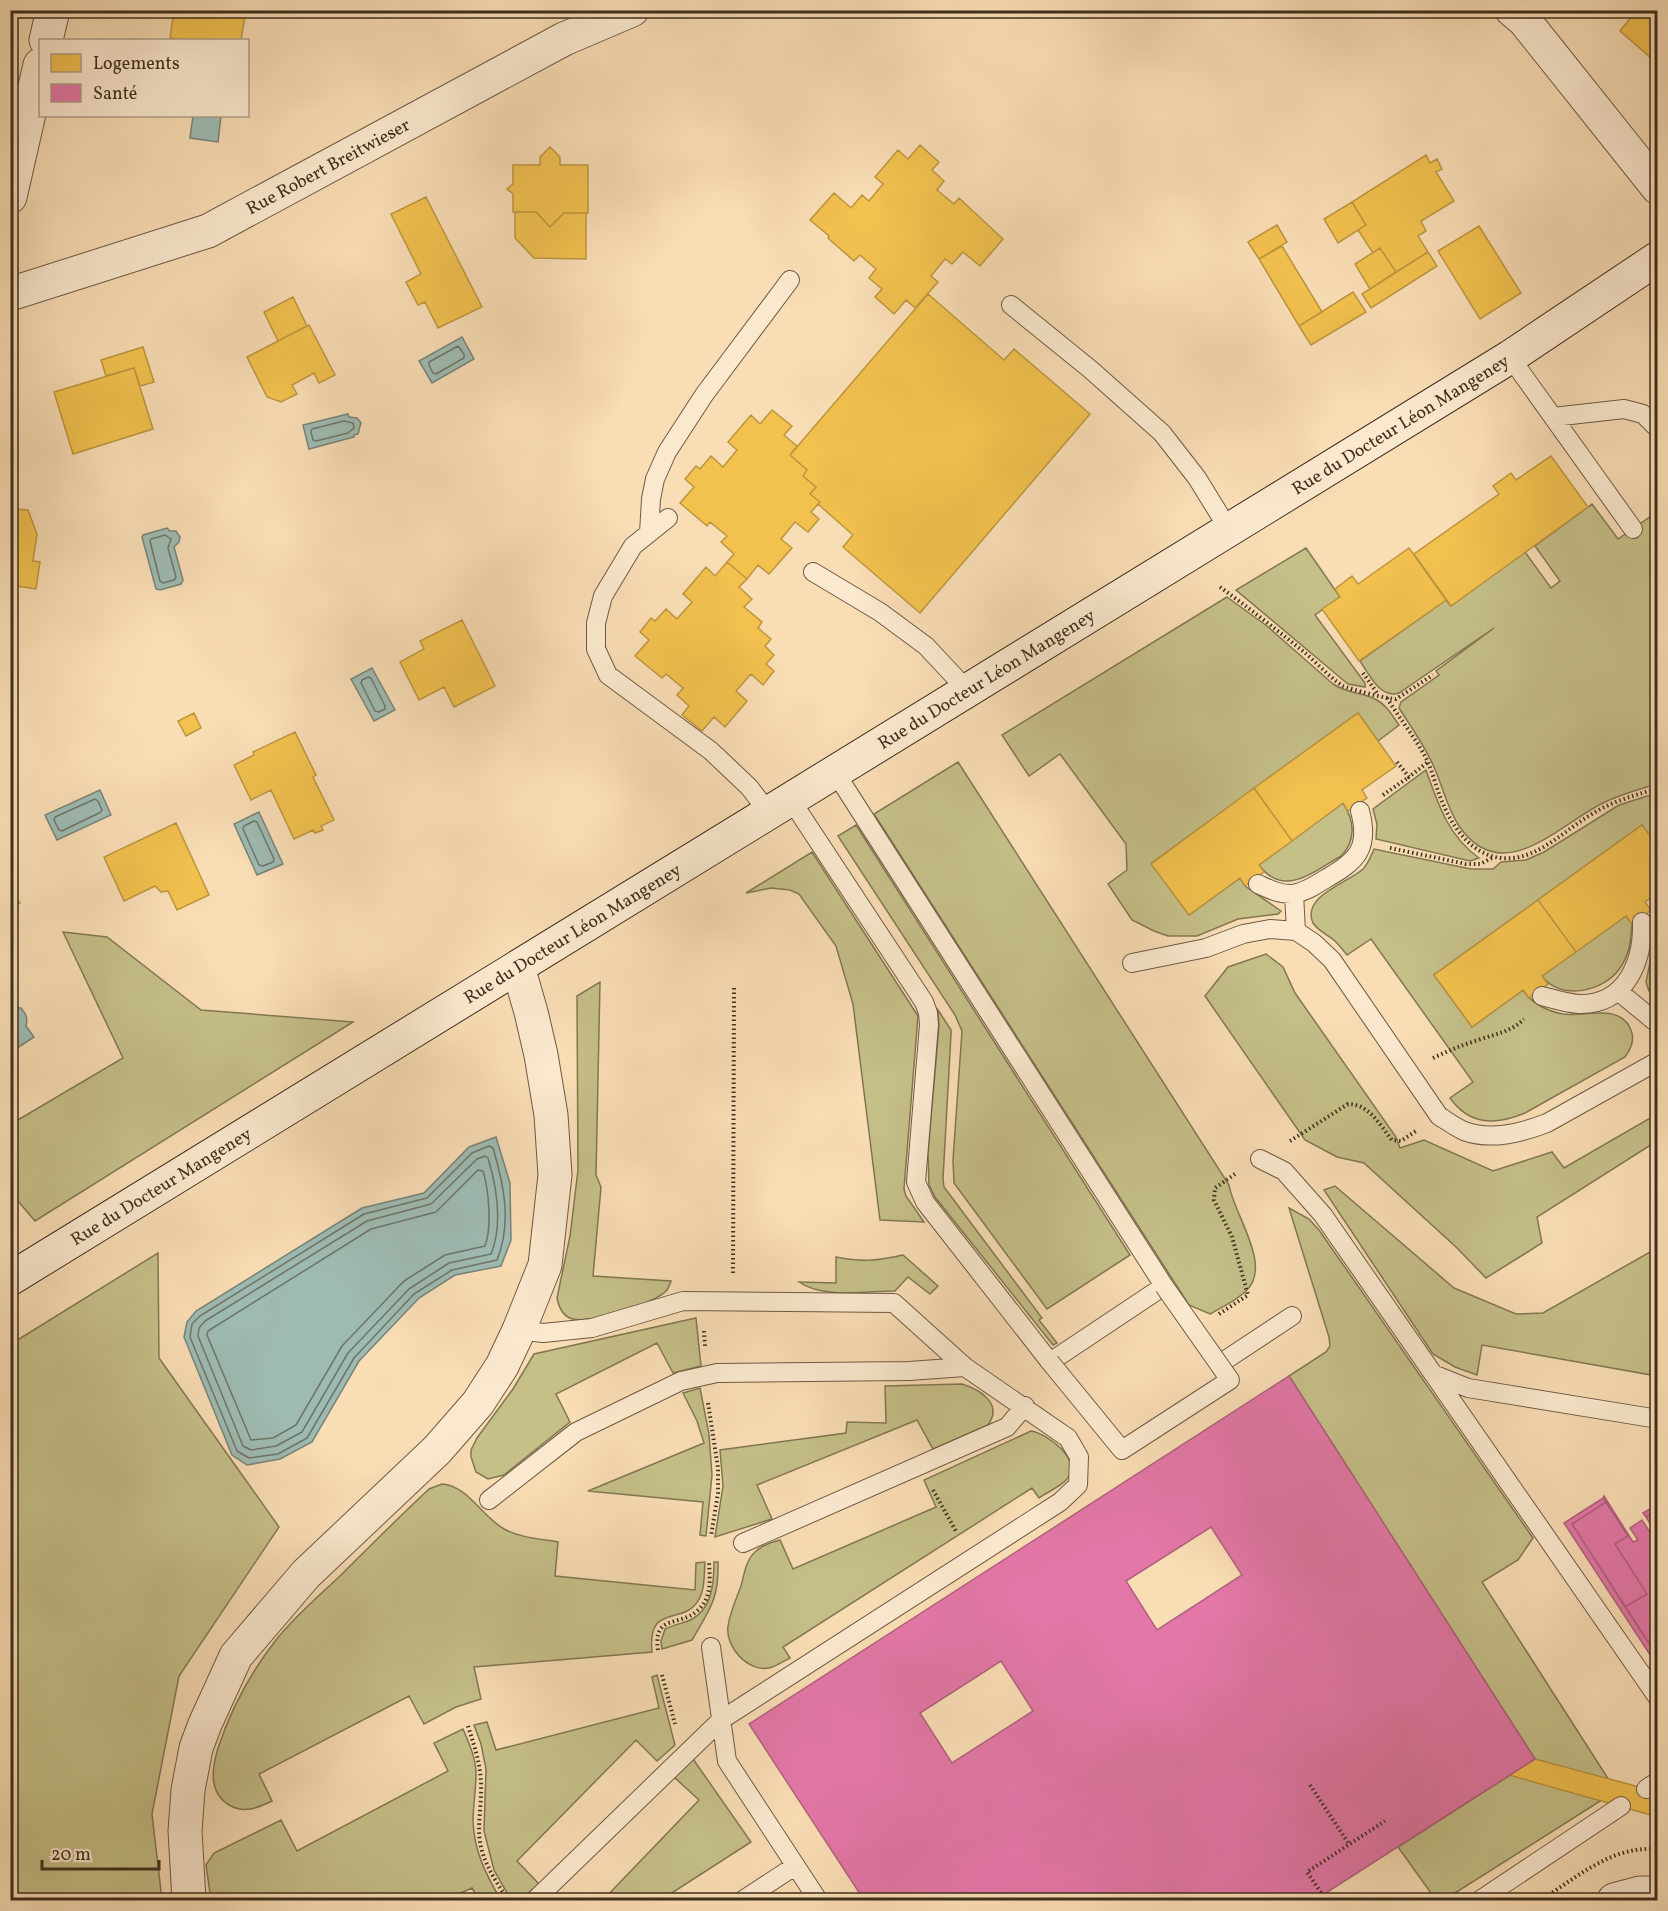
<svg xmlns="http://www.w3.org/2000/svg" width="1668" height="1911" font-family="Vollkorn,serif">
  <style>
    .green { fill: #c5bf88; stroke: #827752; stroke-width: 1.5 }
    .water { fill: #9ebbb3; stroke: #788377; stroke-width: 1.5 }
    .homes { fill: #f2c14e; stroke: #bc953f; stroke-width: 1.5 }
    .health { fill: #e377a8; stroke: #b2617e; stroke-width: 1.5; fill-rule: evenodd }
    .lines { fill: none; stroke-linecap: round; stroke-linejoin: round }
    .shore { stroke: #6e7568; stroke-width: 1.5 }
    .lane-casing { stroke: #6e5a43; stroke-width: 20 }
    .street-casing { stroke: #6e5a43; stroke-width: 35 }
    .secondary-casing { stroke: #3f2f1d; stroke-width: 35 }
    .path { stroke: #3f2f1d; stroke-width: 4; stroke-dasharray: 1.5 3; stroke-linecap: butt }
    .lane { stroke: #fbe9cf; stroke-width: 18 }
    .street { stroke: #fbe9cf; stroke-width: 33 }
    .secondary { stroke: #fbe9cf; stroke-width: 33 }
    .lane-bridge-casing { stroke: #6e5a43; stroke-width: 20; stroke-linecap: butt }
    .lane-bridge { stroke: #fbe9cf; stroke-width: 18 }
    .labels { text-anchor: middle; stroke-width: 6; stroke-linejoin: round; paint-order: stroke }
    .street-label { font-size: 18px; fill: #3f2f1d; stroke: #fbe9cf }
  </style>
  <rect width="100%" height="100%" fill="#f9ddb5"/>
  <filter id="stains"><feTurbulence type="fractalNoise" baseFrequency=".00333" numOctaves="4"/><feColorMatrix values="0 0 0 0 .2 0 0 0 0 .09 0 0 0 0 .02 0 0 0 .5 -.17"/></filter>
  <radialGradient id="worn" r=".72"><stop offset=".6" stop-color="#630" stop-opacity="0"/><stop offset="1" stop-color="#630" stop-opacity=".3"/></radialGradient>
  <!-- green -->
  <path class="green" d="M1592,504L1618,539L1657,512V784C1640,789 1622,794 1605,802C1560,823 1503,890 1459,826C1447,808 1443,787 1434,767C1425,746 1411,727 1399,708L1401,702L1439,675L1436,671L1494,628L1399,693C1380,699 1369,674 1360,661L1446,600L1451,606L1525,552L1551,588L1560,581L1535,546Z
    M1306,548L1340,597L1315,615L1365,683V687L1348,684L1343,680L1236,590Z
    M1227,597L1267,626L1333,684C1349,694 1360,692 1375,699C1386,704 1392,715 1399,725L1378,741L1358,713L1152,863L1189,915L1240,878L1245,886L1281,911L1278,914L1238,919L1197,936H1168L1154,931L1132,920L1108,884L1127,870L1126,844L1060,754L1029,776L1002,735Z
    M958,762L1229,1185C1234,1215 1273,1266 1246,1291C1236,1301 1222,1307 1210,1314L1189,1305L874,814Z
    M1426,770C1438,804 1448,836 1479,858L1470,861L1376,839L1377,824L1373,809Z
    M1657,793V847L1642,825L1434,975L1472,1027L1523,990C1532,1003 1547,1011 1563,1014C1584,1017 1621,1003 1631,1030C1635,1040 1631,1049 1625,1057L1525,1113C1496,1125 1470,1126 1450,1098L1473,1082L1371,939L1347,955C1343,950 1339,945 1335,941C1328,935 1318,931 1313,923C1301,896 1348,883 1363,869C1368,864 1371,856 1374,849L1471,869H1493L1501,862L1526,860L1544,852L1619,805Z
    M1343,803C1355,821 1356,841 1341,856C1314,871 1284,899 1259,865Z
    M856,825L1130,1255L1047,1309L954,1183L953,1160L962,1031L955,1015L838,836Z
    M812,852L918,1016L904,1189L906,1196L924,1222L880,1220L853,1004L836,946L799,894L790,890L771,888L746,893Z
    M1626,916L1632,924C1631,940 1630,954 1620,968C1604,992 1560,1001 1542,976Z
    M1657,919V1001L1649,991L1646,982L1654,943L1655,920Z
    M63,932L107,937L201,1010L353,1022L35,1221L11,1193V1124L123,1058Z
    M1266,954L1283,967L1295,993L1396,1137L1400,1148L1424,1140L1493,1171L1552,1152L1564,1168L1657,1114V1141L1537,1217L1542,1243L1486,1278L1456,1247L1364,1163L1337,1157L1305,1140L1205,996L1228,967Z
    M600,982L596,1175L601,1187L593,1276L671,1281C670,1284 669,1287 667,1290C656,1303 590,1323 573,1319C563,1317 559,1308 557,1298L570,1236L578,1170L577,996Z
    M938,1010L951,1030V1034L943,1179L944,1187L1042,1318L1039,1320L1057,1343L1053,1345L935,1197L929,1185L928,1153L939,1026Z
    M1335,1186L1454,1288L1516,1314L1543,1313L1657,1248V1376L1482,1345L1477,1375L1455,1367L1433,1354L1324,1190Z
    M1289,1208L1309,1219L1319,1230L1533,1538L1518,1560L1482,1582L1616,1791L1444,1900H1436L1398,1847L1535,1759L1289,1376L1326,1352L1330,1346L1329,1337Z
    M158,1253L159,1358L279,1527L179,1676L152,1814L162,1900H11V1344Z
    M903,1255L938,1286L930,1294L908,1277L895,1291C867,1291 823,1299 799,1282L836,1283V1257C862,1262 877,1261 903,1255Z
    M696,1318L701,1366L673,1373L657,1343L556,1394L570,1422L504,1475L488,1479L476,1472L471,1457V1450L477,1438L513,1389L534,1354Z
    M962,1384C981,1390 1003,1404 988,1425L933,1449L917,1420L757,1485L772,1519L715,1537L723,1486L720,1450L846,1433L847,1422L886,1423L885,1386Z
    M700,1388L709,1434L712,1475L706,1536L700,1535L703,1502L588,1491L704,1443L697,1421L683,1393Z
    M1031,1431C1048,1434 1084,1460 1066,1480C1060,1487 1047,1492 1039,1498L1032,1488L783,1647L790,1658C783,1661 776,1667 769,1668C748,1672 725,1647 728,1626C730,1613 736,1599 741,1586C744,1575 746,1560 755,1552C762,1545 772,1542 780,1540L793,1569L936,1507L924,1480Z
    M442,1484C469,1486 483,1519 506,1530C522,1538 541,1539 558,1542L555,1576L695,1590L696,1563L705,1562C704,1574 705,1589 699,1599C685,1627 647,1601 652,1652L474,1667L481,1699L456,1707L424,1724L409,1696L259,1774L272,1801C257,1808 245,1814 229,1805C208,1792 212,1768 218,1748C231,1709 251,1672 276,1640C295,1616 319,1596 341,1575C370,1546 399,1517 429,1489Z
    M714,1562H718C719,1599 710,1609 692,1640L662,1649L661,1641L665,1629C673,1625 680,1624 688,1621C712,1611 714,1584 714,1562Z
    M657,1675L675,1745L657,1761L636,1740L517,1861L539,1884L520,1900H511L494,1870L484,1831L486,1769L481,1744L474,1725L487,1722L496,1750L659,1708L652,1677Z
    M463,1729C469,1743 476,1758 476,1774C476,1790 473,1806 473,1821C474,1851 486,1875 501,1900H479L472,1888L445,1900H211L206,1865L214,1853L281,1820L297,1851L448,1771L434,1743Z
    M693,1759L751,1842L661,1900H603L699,1800L674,1777Z"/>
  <!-- water -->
  <path class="water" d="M193,116H221L218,142L190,138Z
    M462,337L474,359L432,383L419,361Z
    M348,414L349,417L357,418L361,423L358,434L354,435V437L309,449L303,425Z
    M167,528L170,531H176L180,537L179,542L174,547L183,580L181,584L160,590L156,589L142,537L143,535Z
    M372,668L395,710L374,721L351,679Z
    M100,790L111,815L57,840L45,815Z
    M259,812L283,864L257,875L234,824Z
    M13,1008H21C26,1014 28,1018 26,1026L34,1037L11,1052V1010Z
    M496,1137L510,1183L511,1240L501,1266L455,1275L419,1298L359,1361L312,1442L280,1459L247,1465L232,1455L184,1337L187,1322L196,1311L362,1208L424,1193L469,1147Z"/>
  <!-- homes -->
  <path class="homes" d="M174,10H246L241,40H187L170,38Z
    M1637,10H1658V64L1620,31Z
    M920,145L939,162L932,170L944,181L937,190L954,204L959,198L1003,239L980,266L963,252L952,264L945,259L931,276L938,282L915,308L906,300L894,314L875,297L882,289L869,278L876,269L860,255L854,261L828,238L829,236L810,220L834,193L851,208L862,195L869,201L883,184L875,177L898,150L908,159Z
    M550,147L560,157V165H588V213H564L550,227L536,212H513V194L507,189L513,184V165H540V157Z
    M1426,155L1430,163L1437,159L1442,169L1436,172L1454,201L1421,221L1426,231L1418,236L1428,252L1396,272L1380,248L1373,253L1358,230L1366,225L1352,202Z
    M426,197L482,307L438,328L425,302L418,305L406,282L421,274L391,214Z
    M1352,202L1366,225L1338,243L1324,219Z
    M515,212H536L550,227L564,213H586V259L534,258L515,238Z
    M1277,225L1287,242L1259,259L1248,242Z
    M1479,226L1521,293L1480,319L1438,251Z
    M1282,246L1322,312L1299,326L1259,259Z
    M1380,248L1396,272L1370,289L1355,264Z
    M1428,252L1437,266L1371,308L1362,294Z
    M1353,292L1366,312L1311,345L1299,326Z
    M928,294L1004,360L1014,349L1090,414L920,613L843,547L853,535L818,504L820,502L810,494L816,487L803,476L807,470L790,455Z
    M293,297L307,326L278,341L264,312Z
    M309,325L335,375L319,383L314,373L292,385L297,394L281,402L267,397L247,357Z
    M143,347L154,382L140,386L134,368L106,376L101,360Z
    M134,368L153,429L73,454L54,392Z
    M772,410L792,426L784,435L797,446L790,455L807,470L803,476L816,487L810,494L820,502L811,512L819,519L808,532L795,522L781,539L792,548L769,574L758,565L747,579L727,562L734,554L721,542L727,536L710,522L707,526L680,503L694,487L685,479L696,466L700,469L711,456L723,467L737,450L728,442L751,415L760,424Z
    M1551,456L1588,507L1451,606L1414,554L1499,494L1493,486L1511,473L1516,480Z
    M10,483L17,484L14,509L28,510L37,534L33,561L40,562L36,589L10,585L15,549L10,548Z
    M1409,548L1446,600L1359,661L1322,609L1340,597L1335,589L1352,576L1358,584Z
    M727,562L747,579L739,587L752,599L744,607L762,622L758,628L771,639L765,646L774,655L766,664L774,671L763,685L751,674L736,691L747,701L725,727L714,717L702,731L682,715L689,706L677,695L683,688L666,674L662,678L635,656L649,640L640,632L651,618L655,621L666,609L677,619L692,602L683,594L706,567L715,576Z
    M462,620L495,686L454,707L444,687L419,700L400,662L424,649L420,641Z
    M194,713L201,728L186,736L178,721Z
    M1358,713L1396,766L1362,790L1367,798L1357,805L1348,811L1343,803L1292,841L1254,788Z
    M295,732L316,775L313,777L334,820L321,826L323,830L315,833L313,830L294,839L271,790L251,800L234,765L254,755L253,752Z
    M1254,788L1292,841L1259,865L1264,872L1255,879L1245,886L1240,878L1189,915L1151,864Z
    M176,823L209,895L177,910L168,891L161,892L155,886L124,901L104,857Z
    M1642,825L1658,847V893L1645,902L1651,910L1632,924L1626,916L1576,952L1538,900Z
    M10,893L20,903L10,911Z
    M1538,900L1576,952L1542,976L1548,984L1529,998L1523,990L1472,1027L1434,975Z
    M1535,1759L1658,1792V1817L1509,1775Z"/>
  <!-- health -->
  <path class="health" d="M1289,1376L1535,1759L1315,1900H864L749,1724ZM1211,1527L1242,1575L1157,1630L1126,1581ZM1001,1661L1033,1711L952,1763L920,1713Z
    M1604,1496L1633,1542L1638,1540L1630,1528L1642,1520L1650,1532L1654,1530L1646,1517L1658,1510V1657L1625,1607L1647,1594L1615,1544L1628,1536L1603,1498Z
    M1603,1498L1606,1502L1572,1524L1658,1657V1667L1564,1523Z
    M1606,1502L1628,1536L1615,1544L1647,1594L1625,1607L1572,1524Z
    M1658,1504V1510L1646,1517L1643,1513Z"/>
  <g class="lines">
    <!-- shore -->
    <path class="shore" d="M458,346L464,354V358L436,374L433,373L429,365V362Z
      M344,421L353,423L354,428L348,433L316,441L313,440L311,432L312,429Z
      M165,535L171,539L168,548L176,577L174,580L163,583L160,581L150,541L151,539Z
      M368,677L371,678L385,706V709L379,712L375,711L361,683L362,680Z
      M95,799L98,801L102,810L101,812L62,831L59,830L54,820L55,817Z
      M254,821L257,822L274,859L273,862L263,866L259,865L243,829L244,826Z
      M489,1146L493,1148C504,1185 512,1223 497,1260L452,1270L414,1294L354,1358L307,1438L278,1454L249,1458L237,1451L190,1337L192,1324L200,1316L364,1214L427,1198L472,1153Z
      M485,1156L488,1158C497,1188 503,1224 491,1254L449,1263L409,1289L348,1353L302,1432L276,1446L251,1450L243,1446L198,1336L199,1328L205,1321L367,1221L431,1204L477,1159Z
      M478,1170L483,1171C489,1191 492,1227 485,1246L445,1255L404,1281L342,1346L296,1425L273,1438L251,1440L207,1335L208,1331L371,1229L436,1212Z"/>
    <!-- lane casing -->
    <g class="lane-casing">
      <path id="lane" d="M1011,305L1090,369L1162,433L1197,478L1229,530
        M1510,357L1633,529
        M1553,417L1624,409L1643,414L1658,429
        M668,518L633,546L603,596L596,623V649L608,675L711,751L749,787L769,813
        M649,533L651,499L655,479L667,452L704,395L790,280
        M813,572L880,612L926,646L968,691
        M791,800L924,1002L928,1013L929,1025L916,1182L925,1202L1050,1362L1164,1286L835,772
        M1258,884C1269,889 1281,895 1293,894C1306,892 1317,884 1327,878C1357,861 1370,848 1360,811
        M1294,894L1296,931
        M1132,963L1206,948L1243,934L1270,929L1296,931L1314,943L1332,960L1439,1116C1447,1121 1455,1127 1464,1131C1491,1141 1521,1133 1547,1123L1658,1061
        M1618,991L1658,1024
        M1542,996C1554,999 1566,1003 1579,1004C1626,1005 1643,962 1642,922
        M1260,1159L1284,1171L1323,1215L1658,1698
        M519,1330L543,1333L592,1328L683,1301L894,1303L965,1367L1068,1438L1079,1457L1078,1485L1060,1502L721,1720L535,1900
        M1227,1359L1292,1316
        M1433,1374L1468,1388L1658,1419
        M489,1500L576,1432L681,1381L717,1373L909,1371L965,1367
        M743,1543L1007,1427L1025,1406
        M711,1647L727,1761L818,1900
        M1646,1789L1658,1781
        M743,1900L795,1866
        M1480,1900L1621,1806"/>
    </g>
    <!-- street casing -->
    <g class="street-casing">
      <g id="street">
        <path d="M1512,10L1524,20L1658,188"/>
        <path d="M46,40L53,10"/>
        <path d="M10,197L40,65"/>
        <path id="s1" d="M10,294L208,231L564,39L632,10"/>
        <path d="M189,1900L185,1831L188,1790L196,1748L205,1724L236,1656L306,1574L437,1450L478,1403L502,1366L519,1330L545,1265L555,1175L551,1115L541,1055L531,1012L518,967"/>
        <path d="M1614,1900L1640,1893H1658"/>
      </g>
    </g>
    <!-- secondary casing -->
    <g class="secondary-casing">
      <g id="secondary">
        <path id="s2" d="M10,1279L1510,357L1658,258"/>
      </g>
    </g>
    <!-- path -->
    <path class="path" d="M1220,587C1249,608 1277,630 1304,652C1317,663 1329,677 1343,686C1349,689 1391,700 1396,699L1433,675
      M1363,673L1377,693
      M1387,698C1400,719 1416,739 1427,760C1433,773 1436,787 1441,799C1458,843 1492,875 1540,849C1560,838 1577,822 1597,811C1616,800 1637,795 1658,788
      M1397,762L1409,777L1428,762
      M1383,795L1409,777
      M1390,848L1466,864H1480L1494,857
      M1433,1058C1448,1051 1462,1045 1478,1040C1495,1034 1511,1032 1524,1019
      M1290,1141L1348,1104C1369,1104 1379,1124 1392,1140L1401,1141L1416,1131
      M733,1273L734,985
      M1219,1314L1248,1295L1232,1237L1214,1200L1215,1188L1235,1174
      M704,1331L705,1347
      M708,1403L718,1468V1493L711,1536
      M933,1490L957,1533
      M658,1650C653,1614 679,1627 697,1611C712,1599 710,1579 709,1562
      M662,1675L675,1724
      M468,1726C475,1748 482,1768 481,1791C481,1812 476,1831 482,1851C487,1868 497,1883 506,1897
      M1310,1785L1349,1844
      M1326,1900L1307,1872L1385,1821
      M1541,1900C1579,1876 1611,1846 1658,1849"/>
    <!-- lane -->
    <use href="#lane" class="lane"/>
    <!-- street -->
    <use href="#street" class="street"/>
    <!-- secondary -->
    <use href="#secondary" class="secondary"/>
    <!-- lane-bridge casing -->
    <g class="lane-bridge-casing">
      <path id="lane-bridge" d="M1050,1362L1122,1450L1230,1380L1164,1286"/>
    </g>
    <!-- lane-bridge -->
    <use href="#lane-bridge" class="lane-bridge"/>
  </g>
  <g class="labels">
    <!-- street labels -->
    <g class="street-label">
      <text dy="6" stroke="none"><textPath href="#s1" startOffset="344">Rue Robert Breitwieser</textPath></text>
      <text dy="6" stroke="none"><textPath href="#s2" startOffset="1632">Rue du Docteur Léon Mangeney</textPath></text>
      <text dy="6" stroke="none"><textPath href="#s2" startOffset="1146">Rue du Docteur Léon Mangeney</textPath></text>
      <text dy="6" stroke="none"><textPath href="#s2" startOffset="660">Rue du Docteur Léon Mangeney</textPath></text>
      <text dy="6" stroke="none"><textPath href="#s2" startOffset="177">Rue du Docteur Mangeney</textPath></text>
    </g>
  </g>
  <!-- margin -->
  <rect width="1668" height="1911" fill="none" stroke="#f9ddb5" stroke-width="36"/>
  <rect x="12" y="12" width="1644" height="1887" fill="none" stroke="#3f2f1d" stroke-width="3"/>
  <rect x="18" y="18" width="1632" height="1875" fill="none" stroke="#3f2f1d" stroke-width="1.5"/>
  <!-- legend -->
  <rect x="39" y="39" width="210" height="78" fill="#fbe9cf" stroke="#b09f88" stroke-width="1.5"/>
  <rect x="51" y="54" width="30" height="18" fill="#f2c14e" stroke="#b09f88" stroke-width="1.5"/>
  <text x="93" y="69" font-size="18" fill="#3f2f1d">Logements</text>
  <rect x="51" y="84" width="30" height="18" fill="#e377a8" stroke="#b09f88" stroke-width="1.5"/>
  <text x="93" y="99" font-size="18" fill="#3f2f1d">Santé</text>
  <!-- scale -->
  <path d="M42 1860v9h117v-9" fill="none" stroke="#3f2f1d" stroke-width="3"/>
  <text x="51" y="1860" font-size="18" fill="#3f2f1d" stroke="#fbe9cf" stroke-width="4.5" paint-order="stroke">20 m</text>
  <rect width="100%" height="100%" filter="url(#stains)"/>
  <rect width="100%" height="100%" fill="url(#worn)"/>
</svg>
